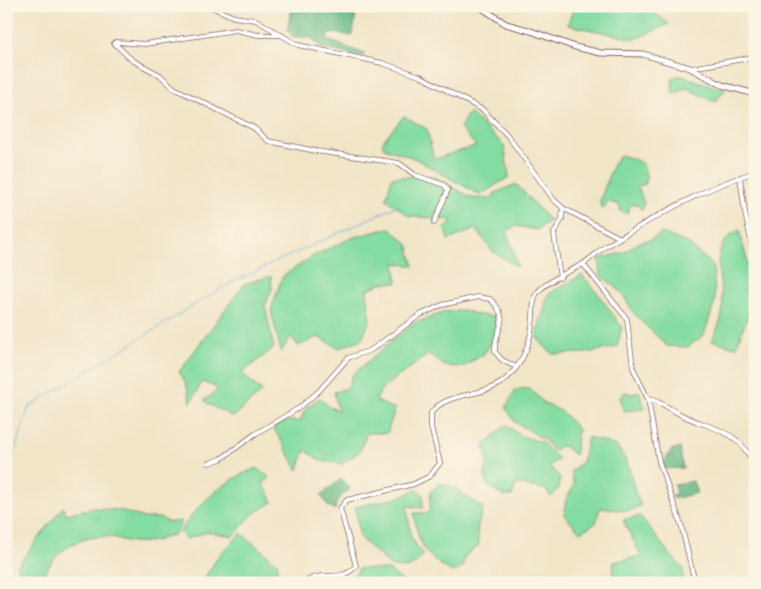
<svg xmlns="http://www.w3.org/2000/svg" width="761" height="589" font-family="'Gentium Book Plus',serif">
  <style>
    .green { fill: #83dca1; stroke: #667e66 }
    .forest { fill: #6abc87; stroke: #5a6e59 }
    .lines { fill: none; stroke-linecap: round; stroke-linejoin: round }
    .stream { stroke: #5da9d6; stroke-width: 1 }
    .minor-casing { stroke: #846462; stroke-width: 5.5 }
    .tertiary-casing { stroke: #846462; stroke-width: 7 }
    .minor { stroke: #fff; stroke-width: 4 }
    .tertiary { stroke: #fff; stroke-width: 5 }
  </style>
  <rect width="100%" height="100%" fill="#fcf5e5"/>
  <filter id="ink" filterUnits="userSpaceOnUse"><feTurbulence type="fractalNoise" baseFrequency=".02" numOctaves="2"/><feDisplacementMap in="SourceGraphic" scale="10" xChannelSelector="R" yChannelSelector="G"/><feConvolveMatrix kernelMatrix="1 2 1 2 8 2 1 2 1" color-interpolation-filters="sRGB"/></filter>
  <filter id="wash" filterUnits="userSpaceOnUse"><feTurbulence type="fractalNoise" baseFrequency=".0096" numOctaves="4" result="noise"/><feDisplacementMap in="SourceGraphic" scale="20" xChannelSelector="R" yChannelSelector="G"/><feGaussianBlur stdDeviation="1.12" result="paint"/><feColorMatrix in="noise" values="0 0 0 0 0 0 0 0 0 0 0 0 0 0 0 0 0 1.4 0 .05"/><feComposite in="paint" operator="in"/></filter>
  <g filter="url(#wash)">
    <rect width="100%" height="100%" fill="#f1e5c7"/>
    <!-- green -->
    <path class="green" d="M574,6H645L669,24L635,39L568,25Z
      M679,75L725,90L715,102L686,88L673,95L672,78Z
      M469,112L504,145L509,177L480,195L414,158L384,148L382,142L404,116L427,129L434,159L476,146L460,128Z
      M620,155C639,161 647,160 646,184L638,186L644,203L642,210L636,204L630,205L627,214L620,211V205L609,202L603,208L599,204L613,164Z
      M434,176L472,198L491,199L495,193L516,184L550,221L537,230L517,226L507,231L518,267L492,251L476,229L448,240L445,229L452,220L409,216L386,199L392,177Z
      M390,228L408,244L414,266L395,263L397,283H381L367,290L370,320L362,339L339,348L318,337L298,346L291,336L281,352L271,310L282,277L311,257L354,237Z
      M739,230L750,272L747,292L753,303L736,347L712,341C715,333 720,324 722,315C726,283 703,248 739,230Z
      M662,233L687,243L713,265L715,301L704,335L688,347L667,346L635,315L621,292L601,275L599,259L625,252L640,242L650,240Z
      M582,275L596,291L622,327L617,347L586,353L552,354L536,337L548,294Z
      M271,276L272,289L265,306L274,348L242,373L262,392L233,417L208,404L204,400L213,394L218,388L202,382L191,403L186,383L179,372L244,284Z
      M464,310L475,314L497,317L494,338L484,354L463,367L445,366L429,354L381,389L376,401L395,409L387,433H367L360,451L342,464L321,461L305,450L298,470L273,427L286,421H301C302,409 311,403 321,398L329,407L338,410L334,392L347,388L353,374L412,324L445,312Z
      M529,388L545,404L561,411L578,429L575,455L563,445L553,451L545,440L515,422L506,408L515,390Z
      M639,391L645,409L624,411L620,397L624,392L632,394Z
      M506,425L521,436L542,442L559,459L549,466L560,477L558,490L551,497L545,489L516,484L512,496H503L487,485L485,473L488,462L484,445Z
      M588,437L617,446L628,464L635,492L641,505L630,511L600,508L596,523L580,532L564,515L566,499L574,486L571,471L582,462Z
      M257,468L270,478L263,483L273,502L253,514L233,536L208,532L185,539L180,532C196,505 227,478 257,468Z
      M441,483L454,488L483,508L477,529L479,545L465,556L462,568L453,572C424,557 418,544 414,513H429L431,491Z
      M417,489L423,495V508L407,506L411,537L423,555L415,564L407,568L392,567L360,538L355,507L397,498Z
      M63,507L66,514L92,508L119,510L144,518H159L169,522L181,521L179,529L173,536L170,535C157,543 137,544 122,540C118,539 115,537 111,537C75,535 54,551 39,583H22L17,566Z
      M640,516C655,533 666,553 683,568V583H612L614,562L641,556L623,520Z
      M241,533L278,564L276,573L279,583H201L220,554Z
      M359,568L389,570L405,583H314C328,578 353,585 359,568Z"/>
    <!-- forest -->
    <path class="forest" d="M292,6H328L356,17L352,36L335,33L327,35L328,40L365,54L361,57L321,48L312,38L293,37L287,31Z
      M680,447L683,468L663,469L662,465L671,450Z
      M341,479L350,489L337,501L335,510L328,506L321,495Z
      M693,481L697,493L674,499L672,495L676,494L674,485Z"/>
    <g class="lines">
      <!-- stream -->
      <path class="stream" d="M6,478L29,407L230,283L399,205"/>
    </g>
  </g>
  <g filter="url(#ink)">
    <g class="lines">
      <!-- minor casing -->
      <g class="minor-casing">
        <path id="minor" d="M209,6L234,17L256,20L298,45L382,63L420,76L483,110L508,136L554,200L563,208L620,238
          M282,35H258L236,30L145,44L116,42L114,43L132,60L160,75L174,88L254,128L268,141L316,151L399,163L415,175L444,185L448,190L434,223
          M691,68L755,57
          M740,177L745,213L755,259
          M583,264L627,319L633,368L648,399L659,462L681,524L695,583
          M560,278L554,233L562,219L563,208
          M648,399C659,400 666,407 676,412C709,431 743,426 755,471
          M209,463L221,459L255,434L299,408L319,391L348,358L371,350L420,315L442,305L478,297L490,299C514,322 493,329 495,352L502,360L516,367
          M304,583C322,568 339,585 356,566L340,508L347,500L414,484L430,476L440,463L431,427V413C447,391 483,398 505,380C524,364 532,339 533,315C534,308 532,300 537,293C547,281 568,272 581,265C590,260 597,252 606,246C653,218 701,189 755,172"/>
      </g>
      <!-- tertiary casing -->
      <g class="tertiary-casing">
        <path id="tertiary" d="M479,6L506,24L528,30L575,47L601,53L643,54L690,68L722,85L755,94"/>
      </g>
      <!-- minor -->
      <use href="#minor" class="minor"/>
      <!-- tertiary -->
      <use href="#tertiary" class="tertiary"/>
    </g>
  </g>
  <!-- margin -->
  <rect width="761" height="589" fill="none" stroke="#fcf5e5" stroke-width="25"/>
</svg>
